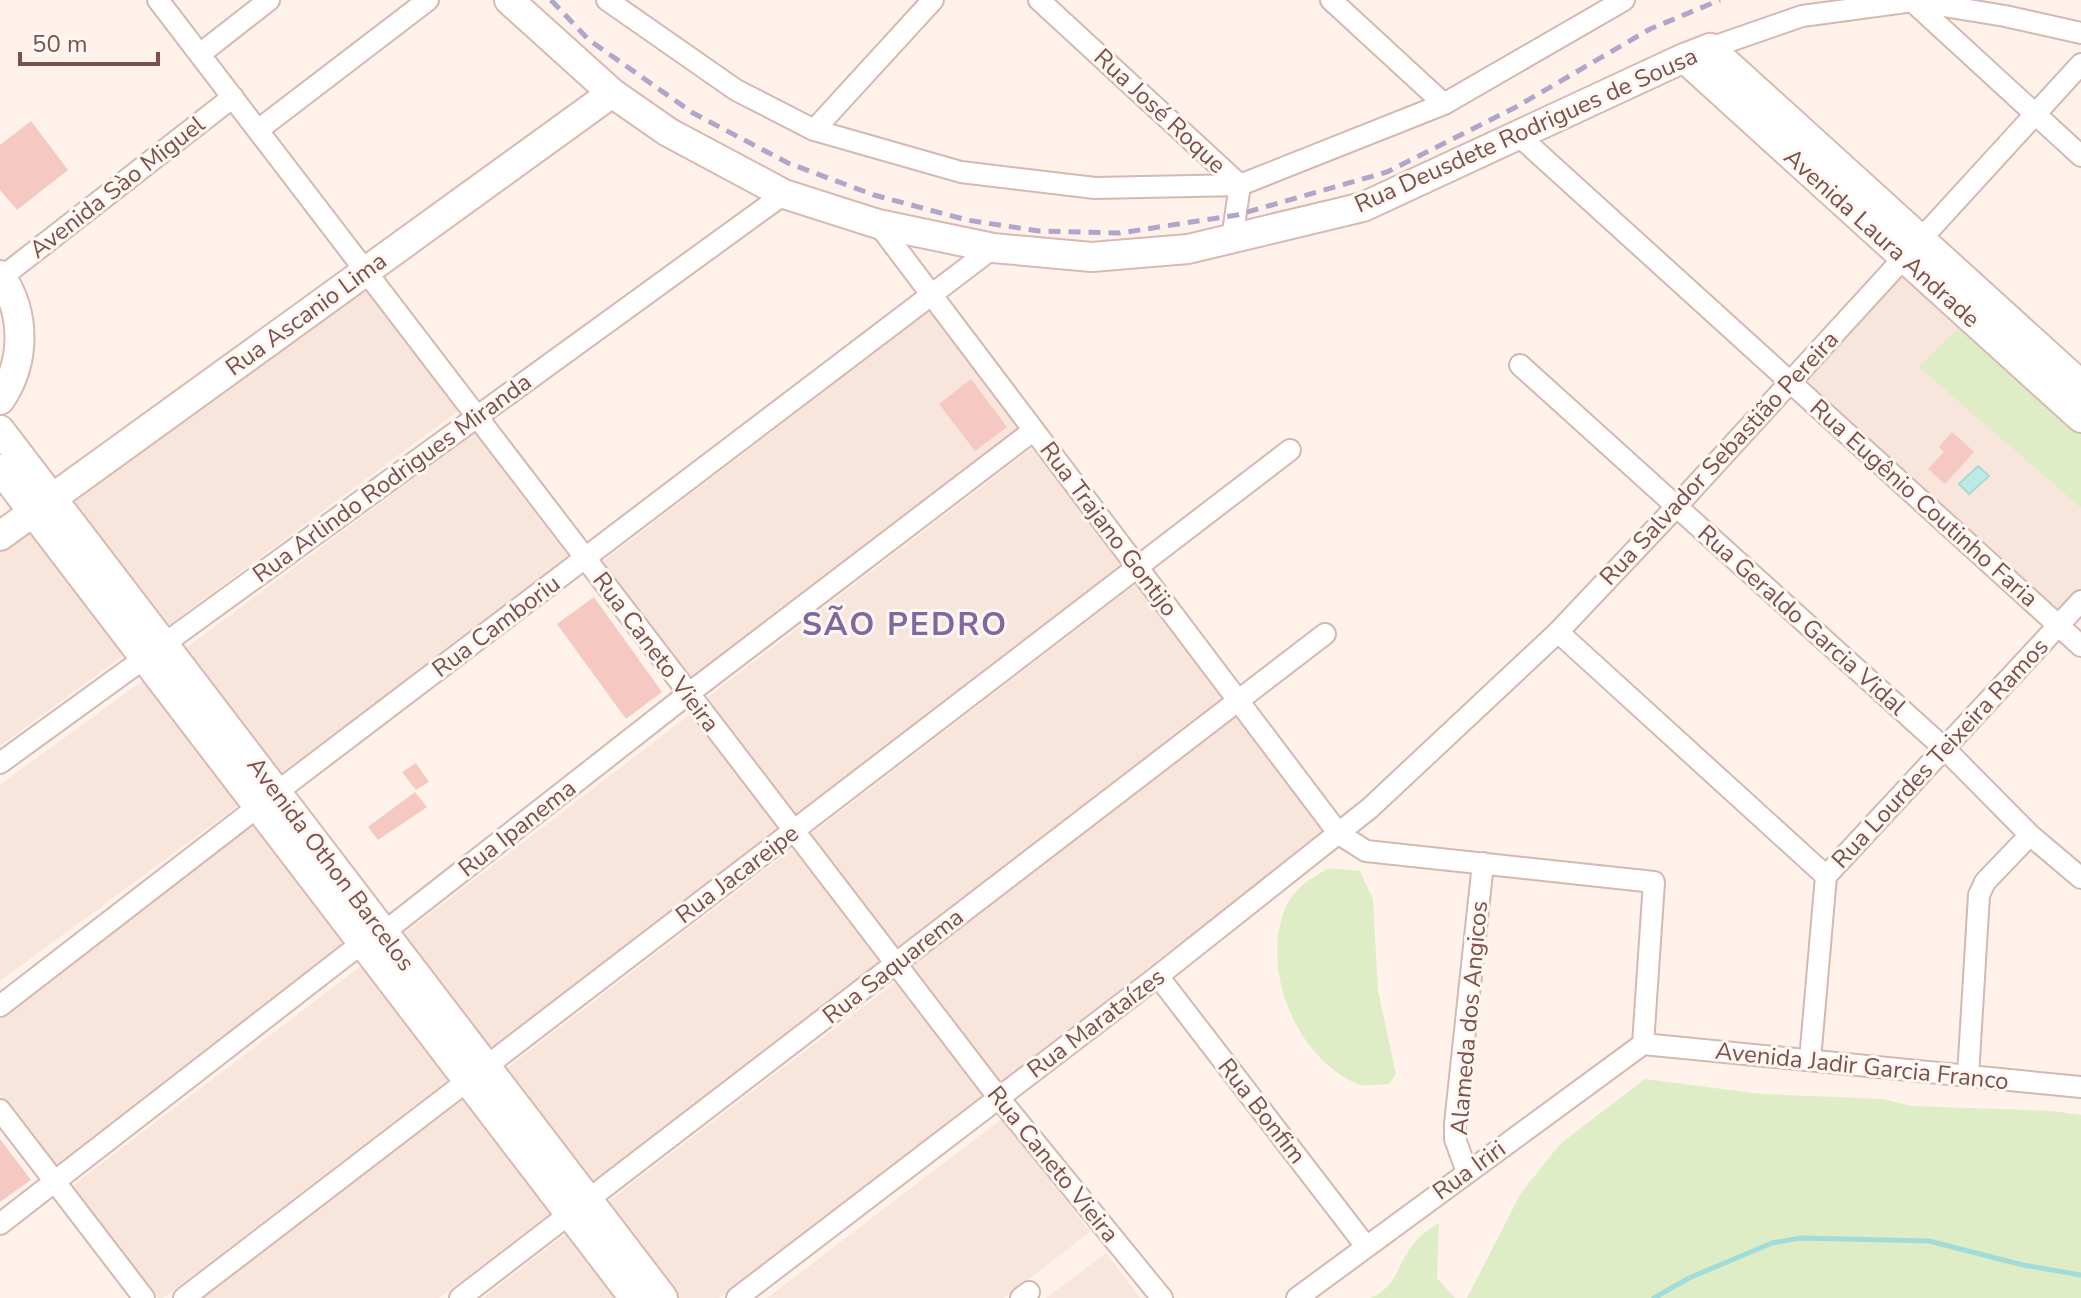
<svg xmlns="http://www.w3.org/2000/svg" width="2081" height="1298" font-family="'Nunito Sans',sans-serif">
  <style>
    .residential { fill: #f8e5db }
    .green { fill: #dfedc7 }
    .water { fill: #bdeae6; stroke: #a2dcd8; stroke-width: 2 }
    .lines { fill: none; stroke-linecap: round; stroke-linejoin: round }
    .stream { stroke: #a2dcd8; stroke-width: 5 }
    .building { fill: #f5c9c1 }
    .street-casing { stroke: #d4b8b1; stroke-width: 24 }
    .secondary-casing { stroke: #d9b9b1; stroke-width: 32 }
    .street { stroke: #fff; stroke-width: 20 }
    .secondary { stroke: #fff; stroke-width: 28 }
    .rail { stroke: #b1a6ca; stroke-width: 5; stroke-dasharray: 12 8; stroke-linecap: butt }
    .labels { text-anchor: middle; stroke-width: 6; stroke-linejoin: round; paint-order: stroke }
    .street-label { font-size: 24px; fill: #7c514b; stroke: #fff7f3 }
    .district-label { font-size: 32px; font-weight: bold; letter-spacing: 2px; fill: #7f689e; stroke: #fff7f3 }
  </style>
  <rect width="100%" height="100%" fill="#fef2eb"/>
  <!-- residential -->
  <path class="residential" d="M1904,258L1969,317L1920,367L2081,508V601L2058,625L1791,382Z
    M364,285L458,411L165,628L72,502Z
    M929,311L1019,428L691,679L601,563Z
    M475,433L570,559L276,777L182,651Z
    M1032,448L1122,565L794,817L704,700Z
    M32,526L125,654L0,746V549Z
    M1137,583L1227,700L900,952L810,835Z
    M150,675L243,802L0,981V785Z
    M693,712L781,827L489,1050L401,936Z
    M1235,716L1325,832L997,1084L908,967Z
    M260,820L350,941L57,1166L0,1095V1019Z
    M795,847L883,961L591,1185L503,1071Z
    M365,963L452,1077L163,1298H158L72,1186Z
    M897,981L985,1095L719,1298H677L605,1204Z
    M466,1097L553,1211L439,1298H202Z
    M1003,1118L1090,1232L1004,1298H767Z
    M571,1230L623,1298H483Z
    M1106,1253L1140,1298H1046Z"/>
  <!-- green -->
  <path class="green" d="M1969,317L2081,418V508L1919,367Z
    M1329,868L1360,871L1373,899L1378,991L1396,1074L1389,1084C1379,1084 1367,1087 1358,1084C1297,1059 1260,970 1285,909C1293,889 1311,878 1329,868Z
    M1645,1079L1761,1094L1883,1099L1912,1106L2052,1111L2081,1115V1298H1467L1521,1193L1560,1144Z
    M1439,1223L1437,1278L1455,1298H1369C1394,1290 1396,1269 1410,1249C1418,1237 1427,1230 1439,1223Z"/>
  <!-- water -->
  <path class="water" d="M1978,466L1989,476L1969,494L1959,484Z"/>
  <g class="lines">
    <!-- stream -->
    <path class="stream" d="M1654,1298L1689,1278L1772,1243L1801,1238L1929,1241L2023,1265L2081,1275"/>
  </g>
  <!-- building -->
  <path class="building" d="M31,121L68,170L17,210L0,190V145Z
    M971,379L1007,427L975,451L939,404Z
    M1952,432L1974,452L1945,484L1928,469L1944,452L1939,447Z
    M594,597L662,692L626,719L557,624Z
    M416,763L429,782L416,790L402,772Z
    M415,792L427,807L378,840L368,827Z
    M0,1139L31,1180L0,1202Z"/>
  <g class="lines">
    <!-- street casing -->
    <g class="street-casing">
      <path id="street" d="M158,0L998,1097L1162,1298
        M607,0L736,90L814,130L961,172L1095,188L1240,185L1444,104L1624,0
        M1039,0L1240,185L1232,239
        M1331,0L1444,104
        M1913,2L2081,156
        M1710,48L1802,16L1913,1L2005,16L2081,33
        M200,54L269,0
        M258,130L428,0
        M814,130L933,0
        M1518,135L2081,646
        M878,224L1339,834L1366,851L1654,882L1643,1044
        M2,277L233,97
        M1520,365L1945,749L2030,835L2081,878
        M1558,632L1826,876
        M0,763L784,194
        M1158,976L1365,1245
        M0,1006L277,792L993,248
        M1643,1044L2081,1087
        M1810,1060L1826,876L2081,601
        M1968,1076L1979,895L1985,882L2030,835
        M0,1110L144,1298
        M1467,1172L1455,1139V1124L1483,863
        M0,1224L362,943L383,933L688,694L1034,430
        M184,1298L1290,450
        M460,1298L1325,634
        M737,1298L1158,976L1370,808L1558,632L1676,507L2081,64
        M1021,1298L1029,1292
        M1297,1298L1643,1044"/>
    </g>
    <!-- secondary casing -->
    <g class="secondary-casing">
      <path id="secondary" d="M509,0L612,93L668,132L784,194L878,224L993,248L1092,257L1188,249L1363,207L1684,58L1710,48L2081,385
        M1684,58L2081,418
        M0,275C26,313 26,362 0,400
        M0,430L663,1298
        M0,469L634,1298
        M0,536L612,93"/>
    </g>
    <!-- street -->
    <use href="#street" class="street"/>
    <!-- secondary -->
    <use href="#secondary" class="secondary"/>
    <!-- rail -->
    <path class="rail" d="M551,0L589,40L693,113L788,163L874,195L967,220L1039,231L1120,233L1237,215L1387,172L1516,107L1650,29L1720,0"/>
  </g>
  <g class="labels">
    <!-- street labels -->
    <g class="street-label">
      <text transform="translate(1160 111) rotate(43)" y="8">Rua José Roque</text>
      <text transform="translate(1526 130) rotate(-24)" y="8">Rua Deusdete Rodrigues de Sousa</text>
      <text transform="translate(117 187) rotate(-38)" y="8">Avenida Sào Miguel</text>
      <text transform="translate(1882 238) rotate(42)" y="8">Avenida Laura Andrade</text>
      <text transform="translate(306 314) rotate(-36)" y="8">Rua Ascanio Lima</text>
      <text transform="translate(1719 458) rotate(-47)" y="8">Rua Salvador Sebastião Pereira</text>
      <text transform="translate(392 478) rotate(-36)" y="8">Rua Arlindo Rodrigues Miranda</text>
      <text transform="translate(1924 503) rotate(42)" y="8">Rua Eugênio Coutinho Faria</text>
      <text transform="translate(1109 529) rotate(53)" y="8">Rua Trajano Gontijo</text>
      <text transform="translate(1802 620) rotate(42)" y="8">Rua Geraldo Garcia Vidal</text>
      <text transform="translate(496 626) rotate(-37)" y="8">Rua Camboriu</text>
      <text transform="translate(656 652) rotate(53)" y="8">Rua Caneto Vieira</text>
      <text transform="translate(1940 753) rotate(-47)" y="8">Rua Lourdes Teixeira Ramos</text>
      <text transform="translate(517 828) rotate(-38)" y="8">Rua Ipanema</text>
      <text transform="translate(331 864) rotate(53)" y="8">Avenida Othon Barcelos</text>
      <text transform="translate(737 874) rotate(-37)" y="8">Rua Jacareipe</text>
      <text transform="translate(893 966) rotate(-38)" y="8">Rua Saquarema</text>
      <text transform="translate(1469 1018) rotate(-85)" y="8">Alameda dos Angicos</text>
      <text transform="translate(1096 1023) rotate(-37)" y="8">Rua Marataízes</text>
      <text transform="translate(1862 1066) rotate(6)" y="8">Avenida Jadir Garcia Franco</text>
      <text transform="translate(1262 1111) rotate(52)" y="8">Rua Bonfim</text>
      <text transform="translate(1053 1164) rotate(51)" y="8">Rua Caneto Vieira</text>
      <text transform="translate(1469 1170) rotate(-36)" y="8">Rua Iriri</text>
    </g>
    <!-- district labels -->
    <g class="district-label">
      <text x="905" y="635">SÃO PEDRO</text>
    </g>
  </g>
  <!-- scale -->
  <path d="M20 52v12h138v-12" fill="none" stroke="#7c514b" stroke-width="4"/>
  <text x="32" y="52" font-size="24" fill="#7c514b" stroke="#fff7f3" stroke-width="6" paint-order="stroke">50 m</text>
</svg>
